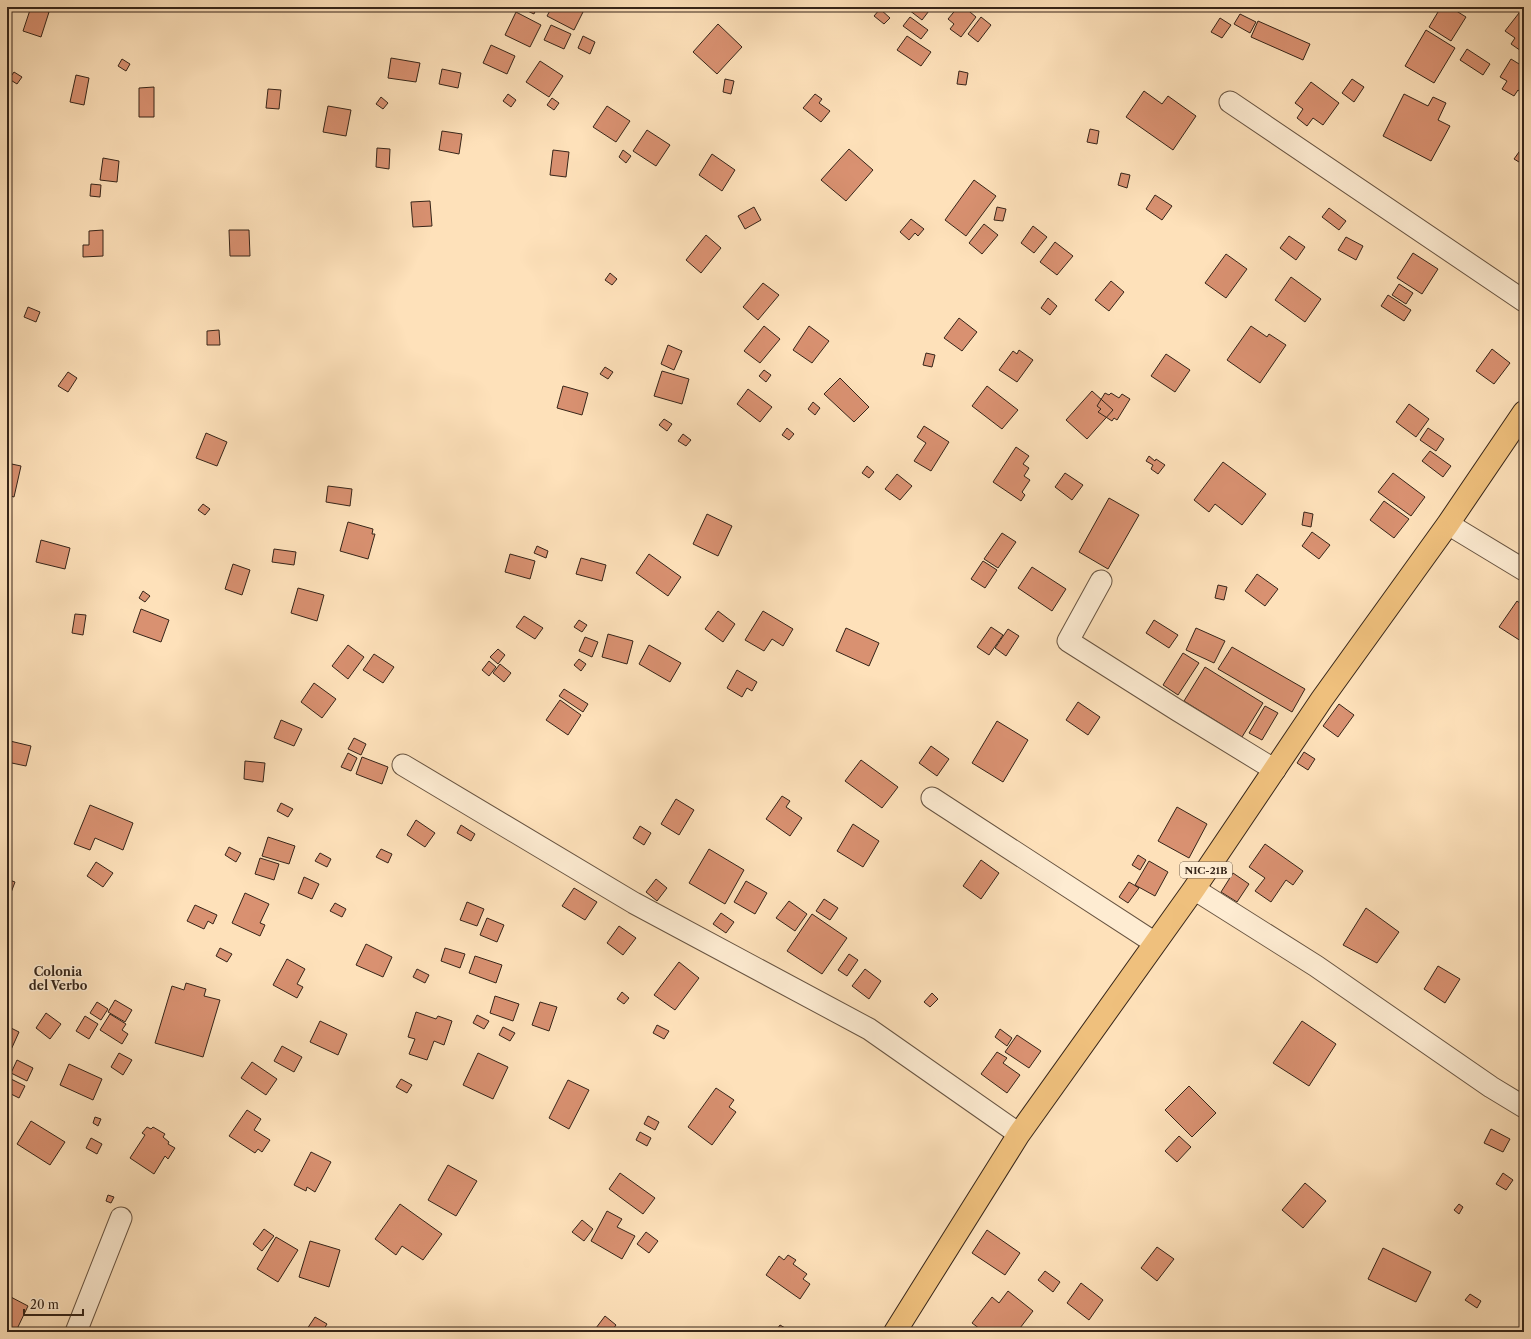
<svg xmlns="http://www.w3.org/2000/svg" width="1531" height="1339" font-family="'Libre Caslon Text',serif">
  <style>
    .building { fill: #d99171; stroke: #362519 }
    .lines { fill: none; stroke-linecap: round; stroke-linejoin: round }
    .minor-casing { stroke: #685441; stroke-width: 23 }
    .trunk-casing { stroke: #362519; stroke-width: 24 }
    .minor { stroke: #feecd2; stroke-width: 21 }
    .trunk { stroke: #efc07d; stroke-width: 22 }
    .labels { text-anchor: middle; stroke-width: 3; stroke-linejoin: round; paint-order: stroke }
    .shield { fill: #feecd2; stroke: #726150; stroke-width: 1 }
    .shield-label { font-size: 10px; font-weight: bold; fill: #362519 }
    .neighbourhood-label { font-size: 12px; font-weight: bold; fill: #362519; stroke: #feecd2 }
  </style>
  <rect width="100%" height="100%" fill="#fee1ba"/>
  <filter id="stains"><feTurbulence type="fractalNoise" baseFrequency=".005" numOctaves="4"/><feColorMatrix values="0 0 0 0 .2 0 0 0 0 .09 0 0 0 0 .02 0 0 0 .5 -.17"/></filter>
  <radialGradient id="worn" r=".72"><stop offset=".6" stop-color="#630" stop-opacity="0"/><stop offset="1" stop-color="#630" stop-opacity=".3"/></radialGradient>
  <!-- building -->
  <path class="building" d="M31,7L49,12L41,37L23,31Z
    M519,7H537L534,14Z
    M552,7H583L585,8L574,30L547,16Z
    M912,7H932L922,20L909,10Z
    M958,7H964L976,17L961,37L950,29L954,24L948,19Z
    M1441,7H1450L1466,17L1451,41L1429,27Z
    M880,9L890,18L884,24L874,16Z
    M516,12L541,25L530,47L505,35Z
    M1519,13L1524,17V53L1511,44L1515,38L1505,31Z
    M1240,14L1256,22L1250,33L1234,24Z
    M910,17L928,30L921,39L903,26Z
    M981,17L991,25L978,42L968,34Z
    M1220,18L1231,25L1222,38L1211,32Z
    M1258,21L1310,44L1303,60L1251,37Z
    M718,24L742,47L717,74L693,52Z
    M551,25L571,34L564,49L544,40Z
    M1426,30L1455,48L1434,83L1405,66Z
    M583,36L595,42L590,54L578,48Z
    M907,36L931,52L921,66L897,50Z
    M491,45L515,56L507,74L483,63Z
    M1467,49L1490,64L1483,75L1460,60Z
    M391,58L420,63L416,82L388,78Z
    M122,59L130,64L126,71L118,66Z
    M1511,59L1524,67V91L1523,94L1518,90L1514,96L1502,89L1507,81L1500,77Z
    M540,61L563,76L549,97L526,82Z
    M442,69L461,73L458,88L439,84Z
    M959,71L968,73L966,85L957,84Z
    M14,72L22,77L17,84L9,79Z
    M76,75L89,78L84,105L70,102Z
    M725,79L734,81L731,94L723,92Z
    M1352,79L1364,87L1354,102L1342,93Z
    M1311,82L1339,103L1323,125L1313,118L1307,126L1297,118L1303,109L1295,103Z
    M154,87V117H139V88Z
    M268,89L281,90L279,109L266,108Z
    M1144,91L1162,104L1168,96L1196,116L1173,150L1126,117Z
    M508,94L516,100L511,107L503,101Z
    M815,94L822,99L819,103L830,111L821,122L803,108Z
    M1404,94L1428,106L1433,97L1446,103L1438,120L1450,126L1431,161L1383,136Z
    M381,97L388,103L383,109L376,104Z
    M552,98L559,103L554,110L547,105Z
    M328,106L351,110L346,136L323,132Z
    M607,106L630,121L616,142L593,127Z
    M1090,129L1099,131L1097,144L1087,142Z
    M647,130L670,145L656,166L633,151Z
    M442,131L462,134L459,154L439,150Z
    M1524,145V165L1514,159Z
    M377,148L390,149L389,169L376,167Z
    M849,149L873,170L846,201L821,180Z
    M553,150L569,152L566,177L550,175Z
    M623,150L631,156L626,163L619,157Z
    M712,154L735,170L722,191L699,175Z
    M103,158L119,161L117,182L100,180Z
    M1121,173L1130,175L1127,188L1118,185Z
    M974,180L996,196L966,236L945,220Z
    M91,184L101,185L100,197L90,196Z
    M1155,195L1172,206L1162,220L1146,209Z
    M430,201L432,226L413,227L411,202Z
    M754,207L761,220L745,229L738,216Z
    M997,207L1006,209L1003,221L994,220Z
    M1329,208L1346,221L1339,230L1322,217Z
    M911,219L924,229L918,236L915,233L909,240L900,232Z
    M984,224L998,235L982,254L969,243Z
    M1033,226L1047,237L1034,253L1021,243Z
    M103,230V256L83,257V245H89V231Z
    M229,230H249L250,256H230Z
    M706,235L721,248L701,273L686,260Z
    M1289,236L1305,247L1296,260L1280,248Z
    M1346,237L1363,246L1356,260L1338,250Z
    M1055,242L1073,256L1057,275L1040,262Z
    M1413,253L1438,269L1422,294L1397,278Z
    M1226,254L1247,269L1226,298L1205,283Z
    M610,273L617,279L612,285L605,280Z
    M1291,277L1321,299L1305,322L1275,300Z
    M1111,281L1124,292L1109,311L1095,300Z
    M763,283L779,295L758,320L743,307Z
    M1399,284L1413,293L1406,304L1392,295Z
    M1388,295L1411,310L1404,321L1381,306Z
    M1048,298L1057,306L1050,315L1041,308Z
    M28,307L40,312L36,322L24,317Z
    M959,318L977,332L962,351L944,338Z
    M764,326L780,339L760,363L744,351Z
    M809,326L829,341L812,363L793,350Z
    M1251,326L1267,337L1269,334L1286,345L1260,383L1227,360Z
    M219,330L220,345H207V331Z
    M668,345L682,351L674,370L661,364Z
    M1492,349L1510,363L1494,384L1476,371Z
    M1019,350L1033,360L1017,382L999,370L1013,351L1017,354Z
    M926,353L935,355L932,367L923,365Z
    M1166,354L1190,370L1175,392L1151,376Z
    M605,367L613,372L608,379L600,374Z
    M764,370L771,375L766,382L759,376Z
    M662,371L689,379L682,404L654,396Z
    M68,372L77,378L68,392L58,386Z
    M840,378L869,407L854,422L824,394Z
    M563,386L588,393L582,415L557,408Z
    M987,386L1018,410L1002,429L972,406Z
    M748,389L772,407L760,422L737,404Z
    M1092,391L1113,410L1087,439L1066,420Z
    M1105,393L1109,395L1111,393L1119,398L1122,394L1130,399L1117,420L1114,418L1112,421L1098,412L1101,409L1097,406Z
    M813,402L820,408L815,415L808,409Z
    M1409,404L1429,419L1416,437L1396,422Z
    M664,419L672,424L667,431L659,425Z
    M924,426L949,442L931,471L914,461L926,443L917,437Z
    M787,428L794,434L789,440L782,435Z
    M1428,428L1444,439L1436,451L1420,440Z
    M206,433L227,442L217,466L196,458Z
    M683,434L691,440L686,446L678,441Z
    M1016,447L1029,456L1023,464L1029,468L1024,476L1030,480L1022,492L1025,495L1021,501L993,482Z
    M1430,451L1451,466L1443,477L1422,461Z
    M1149,456L1155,461L1156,459L1165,465L1158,474L1151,469L1153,465L1146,461Z
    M1223,462L1266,494L1242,525L1215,504L1209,512L1194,500Z
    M7,463L21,466L14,497L7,495Z
    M867,466L874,472L869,478L862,473Z
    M1065,473L1083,485L1072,500L1055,487Z
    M1393,473L1425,497L1411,516L1378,492Z
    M897,474L912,486L900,500L885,489Z
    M328,486L352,489L350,506L326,502Z
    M1109,498L1139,515L1108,569L1079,552Z
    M1384,501L1409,519L1394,538L1370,520Z
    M203,504L210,509L205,515L198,510Z
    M1304,512L1313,514L1311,527L1302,525Z
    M707,514L732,526L718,556L693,544Z
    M348,522L373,529L372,534H375L368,559L340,551Z
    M1312,532L1330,545L1319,559L1302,546Z
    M1002,533L1016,542L998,568L984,559Z
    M41,540L70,548L65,569L36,562Z
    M537,546L548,551L546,558L534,553Z
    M274,549L296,552L294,565L272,562Z
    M510,554L535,561L530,579L505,572Z
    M649,554L681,577L668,596L636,573Z
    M581,558L606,565L602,581L576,574Z
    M983,561L997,570L985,588L971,579Z
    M233,564L250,570L242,595L225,589Z
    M1032,567L1066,589L1052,611L1018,588Z
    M1257,574L1278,589L1265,606L1245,591Z
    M1218,585L1227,587L1224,600L1215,598Z
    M298,588L324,595L317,621L291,613Z
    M143,591L150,596L145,602L139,598Z
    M1517,601L1524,606V643L1499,627Z
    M141,609L169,620L161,642L133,632Z
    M718,611L735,624L723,642L705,629Z
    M763,611L793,629L783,646L772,639L764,651L745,640Z
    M75,614L86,615L83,635L72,633Z
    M524,616L543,628L535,639L516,627Z
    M579,620L587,625L582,632L574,627Z
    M1154,620L1178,635L1169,648L1146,633Z
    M991,627L1003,635L989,655L977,647Z
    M846,628L879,643L869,666L836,651Z
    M1196,628L1225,641L1214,663L1186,650Z
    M1008,629L1019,636L1006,656L995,648Z
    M608,634L633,641L627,664L602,657Z
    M585,637L598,642L592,657L579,651Z
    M348,645L364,657L348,679L332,666Z
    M649,645L681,663L670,682L639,664Z
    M1232,647L1305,689L1292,712L1218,669Z
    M498,649L505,655L498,664L490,657Z
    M1183,653L1199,663L1178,695L1163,685Z
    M374,654L394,667L383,683L363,670Z
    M579,659L586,664L581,671L574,665Z
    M489,661L496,667L489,676L482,670Z
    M500,664L511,673L504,682L493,673Z
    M1205,667L1263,703L1242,737L1184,701Z
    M737,670L757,682L752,691L747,688L742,697L727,688Z
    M314,683L336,699L322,718L301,702Z
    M564,689L588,704L583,712L559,696Z
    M560,700L581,715L568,735L546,720Z
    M1078,702L1100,717L1088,735L1066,720Z
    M1339,704L1354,715L1338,737L1323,726Z
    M1265,706L1278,713L1262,740L1249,733Z
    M281,720L302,729L294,746L274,738Z
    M997,721L1028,740L1003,782L972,763Z
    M354,738L366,744L361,755L348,749Z
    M10,741L31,746L26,766L7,762V754Z
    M931,746L949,759L937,776L919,763Z
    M1304,752L1315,759L1308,770L1297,763Z
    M348,753L357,758L351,771L341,767Z
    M362,757L388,767L382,784L356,774Z
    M861,760L898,787L882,808L845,781Z
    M245,761L265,763L263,782L244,779Z
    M782,796L790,801L786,807L802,818L790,836L766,819Z
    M676,799L694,810L679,835L661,824Z
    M281,803L293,809L288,817L277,811Z
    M90,805L133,823L123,850L95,838L90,850L74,844Z
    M1177,807L1207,824L1189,858L1158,841Z
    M416,820L435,833L425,847L407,835Z
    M853,824L879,841L863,867L837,851Z
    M461,825L475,834L471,841L457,833Z
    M640,826L651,833L644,845L633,838Z
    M268,837L295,846L289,864L262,856Z
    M1265,844L1303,871L1293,885L1286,880L1271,902L1255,891L1265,878L1249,867Z
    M229,847L241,853L236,862L225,855Z
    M381,849L392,854L388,863L376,857Z
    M709,849L744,870L725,904L689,883Z
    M320,853L331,859L327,867L315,861Z
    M1138,855L1146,860L1140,870L1132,865Z
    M260,858L279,864L274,880L255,874Z
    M981,860L999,873L981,899L963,886Z
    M1149,861L1168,872L1155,896L1135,885Z
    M96,862L113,873L103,887L87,876Z
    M1233,873L1249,884L1237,902L1221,892Z
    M304,877L319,884L312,899L298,893Z
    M7,879L15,882L9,898L7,897Z
    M656,879L667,888L657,901L646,892Z
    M746,881L767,893L755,914L734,902Z
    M1129,882L1139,888L1128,903L1119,897Z
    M574,888L597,902L585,920L562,906Z
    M245,893L269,904L260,923L265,925L260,936L232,923Z
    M824,899L838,908L830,920L816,911Z
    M789,901L807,914L795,931L776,918Z
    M467,902L484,909L477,926L460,920Z
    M335,903L346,909L342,917L330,911Z
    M195,905L217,915L213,924L208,921L204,929L187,921Z
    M1366,908L1399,932L1377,963L1343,945Z
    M721,913L734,922L726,933L713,924Z
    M812,914L847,938L822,974L787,951Z
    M487,918L504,925L497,942L480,935Z
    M619,926L636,938L623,955L607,943Z
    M366,944L392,957L383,977L356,965Z
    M220,948L232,954L227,962L216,956Z
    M445,948L465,954L460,968L441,961Z
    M849,954L858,960L847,976L838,970Z
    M475,956L502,965L496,983L469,973Z
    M287,959L305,969L297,984L303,987L297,998L273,985Z
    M679,962L699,978L675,1010L654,995Z
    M1438,966L1460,979L1445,1003L1424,989Z
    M417,969L429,975L425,983L413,977Z
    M865,969L881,981L869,999L852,986Z
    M186,983L206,989L204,996L220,1000L203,1057L155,1043L172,986L184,990Z
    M622,992L629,998L624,1004L617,999Z
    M932,993L938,999L930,1007L924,1002Z
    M495,996L519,1004L513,1021L490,1013Z
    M115,1000L132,1010L125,1022L108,1012Z
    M97,1002L108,1009L101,1020L90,1013Z
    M540,1002L557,1007L549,1031L532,1025Z
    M416,1012L436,1019L438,1016L452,1021L444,1045L434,1041L427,1060L409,1054L415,1039L408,1037Z
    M46,1013L61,1024L50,1039L36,1028Z
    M110,1014L126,1024L122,1030L128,1034L122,1044L100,1030Z
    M477,1015L489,1021L484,1029L473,1023Z
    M85,1016L98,1024L89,1039L76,1031Z
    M320,1021L347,1034L338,1055L310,1042Z
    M1302,1021L1336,1044L1309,1086L1273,1063Z
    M657,1025L669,1031L664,1039L653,1033Z
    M7,1026L19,1032L10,1052L7,1051Z
    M503,1027L515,1033L510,1041L499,1035Z
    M1000,1029L1012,1038L1007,1046L995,1037Z
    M1017,1035L1041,1051L1029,1068L1005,1052Z
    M282,1046L302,1057L294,1072L274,1061Z
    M997,1052L1007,1058L1003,1063L1020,1075L1007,1093L981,1074Z
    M119,1053L132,1060L123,1075L111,1067Z
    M478,1053L508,1067L493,1099L463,1085Z
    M17,1060L33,1068L27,1081L11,1073Z
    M252,1062L277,1079L266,1095L241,1078Z
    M69,1064L102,1079L93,1100L60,1085Z
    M7,1077L25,1086L19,1098L7,1092Z
    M401,1079L412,1085L407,1093L396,1087Z
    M568,1080L589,1090L569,1129L549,1118Z
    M1189,1086L1216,1113L1192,1137L1165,1110Z
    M716,1088L734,1100L729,1107L736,1112L712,1145L688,1127Z
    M247,1110L261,1119L254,1130L270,1140L262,1152L258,1149L255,1153L229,1136Z
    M648,1116L659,1122L655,1130L644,1124Z
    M95,1117L101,1119L98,1126L93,1123Z
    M31,1121L65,1142L50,1165L17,1144Z
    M147,1127L151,1129L153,1127L165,1134L163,1137L169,1142L168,1144L175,1148L168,1159L165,1156L154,1174L130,1158L145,1135L142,1133Z
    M1491,1129L1510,1139L1503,1152L1484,1143Z
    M640,1132L651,1138L647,1146L636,1140Z
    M1179,1136L1191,1147L1177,1162L1165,1151Z
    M91,1138L102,1144L97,1154L86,1148Z
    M311,1152L331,1162L315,1192L307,1187L306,1191L294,1185Z
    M448,1165L477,1181L456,1216L428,1200Z
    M620,1173L655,1198L643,1214L609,1189Z
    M1503,1173L1513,1180L1506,1190L1496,1184Z
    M1305,1183L1326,1201L1303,1228L1282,1210Z
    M108,1195L114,1197L111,1203L106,1201Z
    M400,1204L442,1234L423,1260L402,1246L396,1255L375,1239Z
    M1459,1204L1463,1207L1459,1214L1454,1210Z
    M607,1211L622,1219L617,1227L635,1236L622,1259L591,1241Z
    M582,1220L593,1229L584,1241L572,1232Z
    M264,1229L274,1236L262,1251L253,1244Z
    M987,1230L1020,1253L1005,1275L972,1253Z
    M646,1232L658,1241L649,1253L637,1244Z
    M276,1237L298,1250L278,1282L257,1269Z
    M310,1241L340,1250L329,1287L299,1277Z
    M1157,1247L1174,1259L1157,1281L1141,1268Z
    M1383,1248L1431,1272L1416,1302L1368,1279Z
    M788,1255L796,1260L793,1264L807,1274L803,1279L810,1284L800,1299L766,1275L779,1256L784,1260Z
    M1045,1271L1060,1282L1053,1292L1038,1280Z
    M1081,1283L1103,1300L1089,1320L1067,1303Z
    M1008,1291L1033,1311L1017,1332H984L972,1323L992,1297L999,1303Z
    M1470,1294L1481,1301L1477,1308L1465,1300Z
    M7,1295L28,1306L17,1329L24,1332H7Z
    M605,1316L616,1325L611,1332H601L596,1328Z
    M315,1317L327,1324L322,1332H312L307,1329Z
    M780,1325L792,1332H775Z"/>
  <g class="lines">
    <!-- minor casing -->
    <g class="minor-casing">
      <path id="minor" d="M1230,102L1524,301
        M1448,524L1524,570
        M1101,581L1068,641L1177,710L1275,770
        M403,765L634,903L869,1029L1019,1134
        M932,798L1155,943
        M1194,889L1316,966L1491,1087L1524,1107
        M76,1332L121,1218"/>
    </g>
    <!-- trunk casing -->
    <g class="trunk-casing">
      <path id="trunk" d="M895,1332L1019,1134L1194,889L1322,699L1448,524L1524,412"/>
    </g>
    <!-- minor -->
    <use href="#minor" class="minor"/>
    <!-- trunk -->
    <use href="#trunk" class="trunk"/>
  </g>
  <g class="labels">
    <!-- shield labels -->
    <rect class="shield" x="1180" y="862" width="52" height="16" rx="3"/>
    <g class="shield-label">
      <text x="1206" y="874">NIC-21B</text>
    </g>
    <!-- neighbourhood labels -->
    <g class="neighbourhood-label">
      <text x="58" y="976">Colonia<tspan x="58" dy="14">del Verbo</tspan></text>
    </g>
  </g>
  <!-- margin -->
  <rect width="1531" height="1339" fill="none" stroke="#fee1ba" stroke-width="24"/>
  <rect x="8" y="8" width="1515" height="1323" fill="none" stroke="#362519" stroke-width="2"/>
  <rect x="12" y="12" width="1507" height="1315" fill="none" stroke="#362519"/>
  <!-- scale -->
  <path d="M24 1309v6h59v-6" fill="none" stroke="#362519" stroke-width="2"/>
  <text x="30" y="1309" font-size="12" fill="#362519" stroke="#feecd2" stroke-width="3" paint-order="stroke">20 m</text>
  <rect width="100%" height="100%" filter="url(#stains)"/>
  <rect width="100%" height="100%" fill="url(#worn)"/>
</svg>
